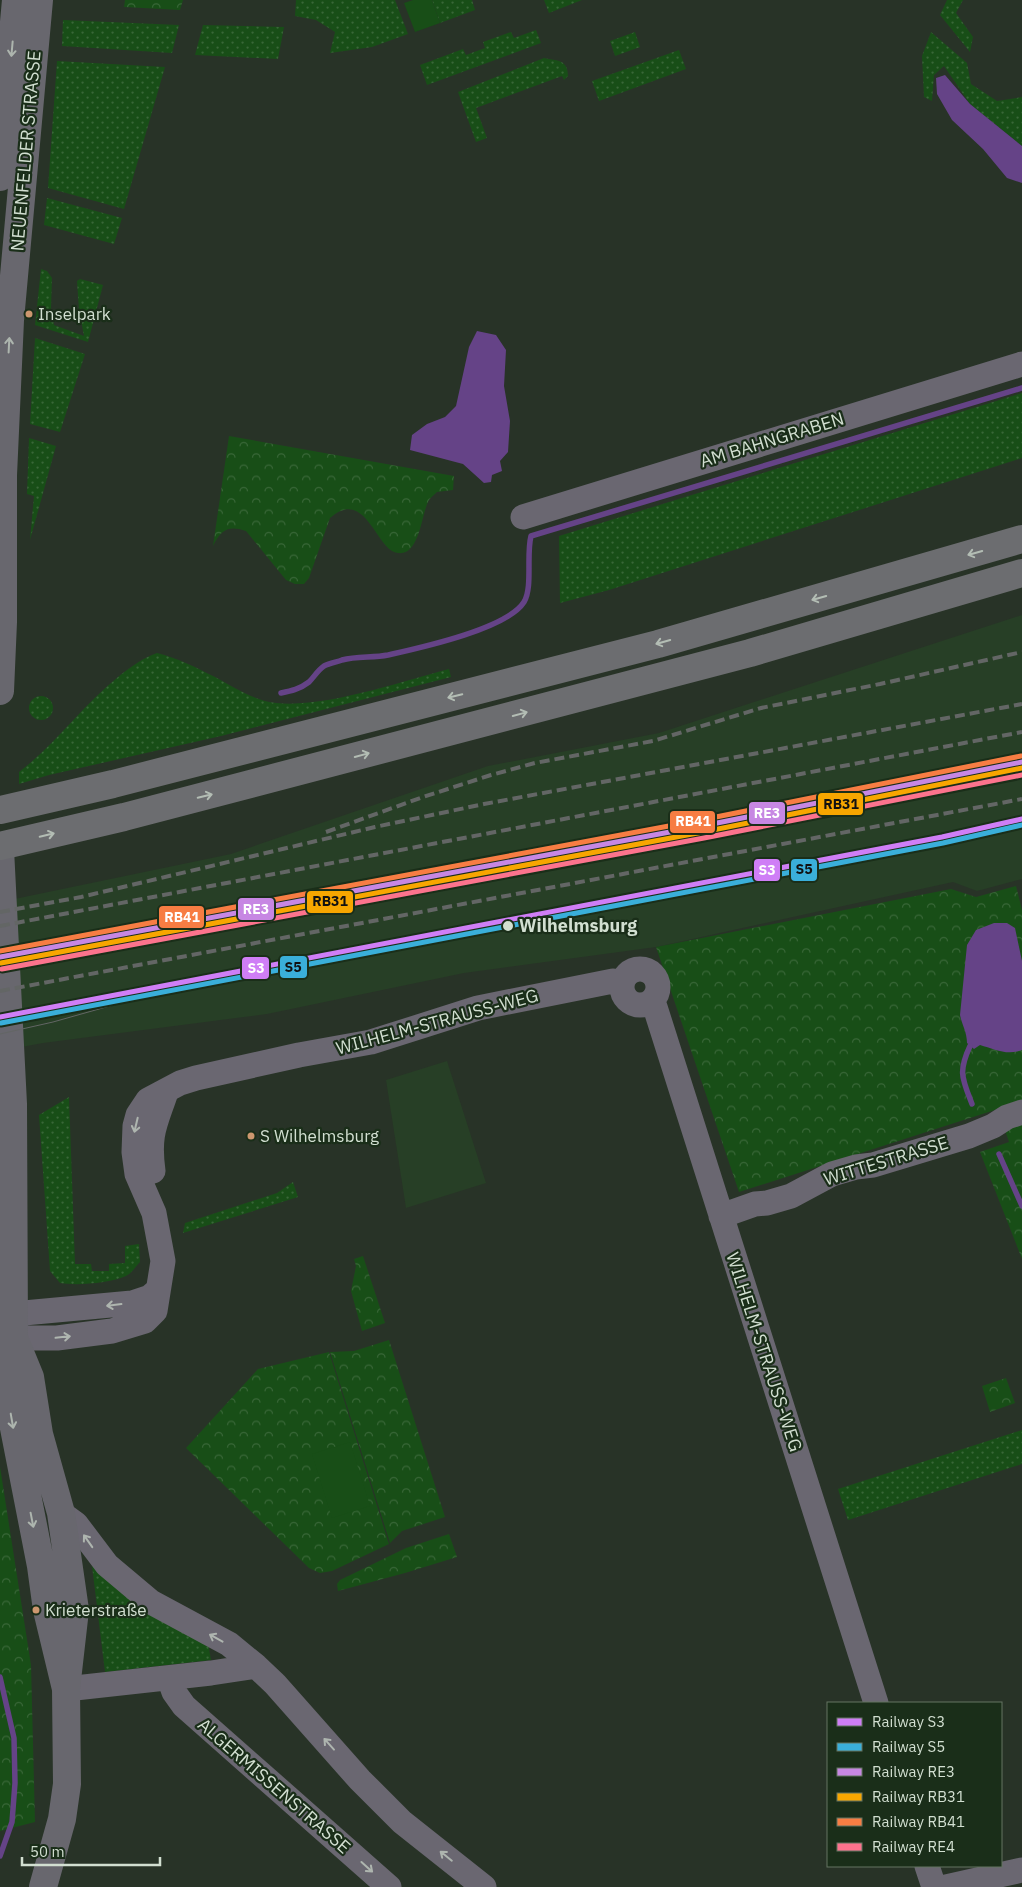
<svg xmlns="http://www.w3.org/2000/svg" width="1022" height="1887" font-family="'IBM Plex Sans',sans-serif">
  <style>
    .built { fill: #273f26 }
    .grass { fill: url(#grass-dots) }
    .forest { fill: url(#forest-crowns) }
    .pitch { fill: #184e17 }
    .water { fill: #654387 }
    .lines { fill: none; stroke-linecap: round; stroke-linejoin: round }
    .stream { stroke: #654387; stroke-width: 5.5 }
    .minor { stroke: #6a6771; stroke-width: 25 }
    .major { stroke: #68676e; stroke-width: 28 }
    .highway { stroke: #6c6d70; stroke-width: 28 }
    .tram { stroke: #636665; stroke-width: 1 }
    .rail { stroke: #636665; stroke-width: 4; stroke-dasharray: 10 5; stroke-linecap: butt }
    .rail-1-casing { stroke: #1a2e19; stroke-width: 9 }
    .rail-2-casing { stroke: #1a2e19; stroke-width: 9 }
    .rail-3-casing { stroke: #1a2e19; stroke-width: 9 }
    .rail-4-casing { stroke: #1a2e19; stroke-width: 9 }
    .rail-5-casing { stroke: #1a2e19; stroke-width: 9 }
    .rail-6-casing { stroke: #1a2e19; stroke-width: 9 }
    .rail-1 { stroke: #cf7ef6; stroke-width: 5 }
    .rail-2 { stroke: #3aafda; stroke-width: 5 }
    .rail-3 { stroke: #c787e3; stroke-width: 5 }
    .rail-4 { stroke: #f7a600; stroke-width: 5 }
    .rail-5 { stroke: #f77d43; stroke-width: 5 }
    .rail-6 { stroke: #fc738d; stroke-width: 5 }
    .oneway { stroke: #adb5ae }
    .oneway2 { stroke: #b3bdb4 }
    .oneway3 { stroke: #aeb5af }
    .bus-dot { fill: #cd976f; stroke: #1a2e19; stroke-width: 2 }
    .stop-dot { fill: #d2dfd1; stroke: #1a2e19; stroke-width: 2 }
    .labels { text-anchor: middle; stroke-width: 4.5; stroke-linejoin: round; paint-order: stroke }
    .bus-label { font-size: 17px; fill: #d2dfd1; stroke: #1a2e19; text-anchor: start }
    .street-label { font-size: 18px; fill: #d2dfd1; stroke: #1a2e19 }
    .stop-label { font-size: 18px; font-weight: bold; fill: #d2dfd1; stroke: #1a2e19; text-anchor: start }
    .line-badge { stroke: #1a2e19; stroke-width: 2 }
    .badge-label { font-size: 14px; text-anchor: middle; font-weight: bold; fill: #fff }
    .pale-badge-label { font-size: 14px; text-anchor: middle; font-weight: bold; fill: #111 }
  </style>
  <defs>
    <pattern id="grass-dots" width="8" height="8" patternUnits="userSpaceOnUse" patternTransform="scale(1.25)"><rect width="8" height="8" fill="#184e17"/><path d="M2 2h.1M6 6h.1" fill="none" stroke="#396738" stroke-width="1.8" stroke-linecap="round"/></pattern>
    <pattern id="forest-crowns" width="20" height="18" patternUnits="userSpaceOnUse" patternTransform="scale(1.25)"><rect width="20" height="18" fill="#184e17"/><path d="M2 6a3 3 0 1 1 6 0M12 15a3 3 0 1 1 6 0" fill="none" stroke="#396738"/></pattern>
  </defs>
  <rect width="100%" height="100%" fill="#283327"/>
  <!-- built -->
  <path class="built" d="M1022,615V879L977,891L953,882L656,947L464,973L267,1014L43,1043L0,1051V902L231,854L488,766L659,733Z
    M447,1061L486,1183L406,1208L386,1080Z"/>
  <!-- grass -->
  <path class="grass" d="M296,0H395L408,34L372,47L330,53L335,32L316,20L295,16Z
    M432,0H472L475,10L440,23Z
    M544,0H582L549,13Z
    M947,0H963L956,13L973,37L970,52L940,15Z
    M63,20L179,25L172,53L62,46Z
    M203,25L284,27L278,59L195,55Z
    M536,30L541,43L427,85L420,65L463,49L466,55L485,48L483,42L511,32L514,38Z
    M635,32L640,47L615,56L610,41Z
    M931,32L967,63L971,84L997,101L1022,97V146L970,104L944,66L934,75L932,101L924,97L922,56Z
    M679,50L686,69L599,101L592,81Z
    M544,58C557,61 568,59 568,76L564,80L562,76L476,108L487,138L476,142L458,92Z
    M57,61L165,67L124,209L48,188Z
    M47,198L122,218L114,244L44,225Z
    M41,269L47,271L52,278L51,308L54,325L84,336L79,310L77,281L80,279L103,285L88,342L35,325Z
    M35,338L85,354L60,432L30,424Z
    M1022,393V458L609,590L560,603L559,536Z
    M29,438L56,446L30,540L34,496L27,494Z
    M157,653C177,658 195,667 213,676C230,685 247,696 265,701C312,713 402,681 449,669L451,677L221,736L49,775L19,784V772C55,745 82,706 118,677C132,666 141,659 157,653Z
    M29 708a12 12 0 1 1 24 0a12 12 0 1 1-24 0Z
    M69,1097L75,1264H91L92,1271H109V1264L125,1263V1246L139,1244L140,1262C136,1266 132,1273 126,1276C111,1283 77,1286 60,1283L50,1271L39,1115Z
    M293,1182L298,1197L183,1233L185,1223L277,1193Z
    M1022,1430V1464L848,1520L838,1489Z
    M97,1563L208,1643L211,1660L105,1672L92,1566Z"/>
  <!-- forest -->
  <path class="forest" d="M125,0H183L180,10L124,7Z
    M229,436L454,476L453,490L437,492C435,494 431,497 429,500C421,514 420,556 398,553C376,551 366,486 330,518L309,578L304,584H295L286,580L246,531C228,525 221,530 213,546Z
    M1016,886L1022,910V1259L980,1152L1009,1142L998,1109L739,1192L656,947L951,889L976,897Z
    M363,1256L385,1323L362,1331L351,1291L356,1266L354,1259Z
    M389,1340L445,1517L402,1531L390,1543L330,1352L354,1351Z
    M329,1352L389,1544L332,1571L320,1573L309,1568L186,1448L258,1369Z
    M1006,1378L1015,1403L990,1412L982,1386Z
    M0,1467L31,1665L35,1822L0,1831Z
    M449,1534L457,1557L405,1573L338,1591L337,1584L340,1580L406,1548Z"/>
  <!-- pitch -->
  <path class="pitch" d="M413,0H432L440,23L415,32L404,3Z
    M350,1442L370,1506L332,1518L312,1454Z"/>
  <!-- water -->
  <path class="water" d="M945,75L970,104L1022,146V183L1007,178L983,149L952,120L937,94L936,78Z
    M477,331L496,335L506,350L504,386L510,421L508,452L500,461L502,471L492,475L491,482L484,483L463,464L410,450L412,435L427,424L445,417L456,406L469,347Z
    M994,923H1007L1015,928L1022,961V1050C1007,1056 994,1049 980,1045L974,1049L967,1043C967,1032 962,1025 960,1015L967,945L976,930Z"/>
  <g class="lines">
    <!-- stream -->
    <path class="stream" d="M281,693C291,691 300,689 309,682C314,677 318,670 324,666C330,663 337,662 342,660C357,656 373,658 388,655C419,648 507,629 524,602C533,587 526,555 531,536L1022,388
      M970,1046C958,1072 962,1078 972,1104
      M999,1154L1022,1206
      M0,1677L14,1738L15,1783L12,1822L0,1856"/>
    <!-- minor -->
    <path class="minor" d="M523,517L1022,364
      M622 987a18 18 0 1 1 36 0a18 18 0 1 1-36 0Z
      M652,1002L655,1007L876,1703
      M153,1171C148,1134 155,1125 166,1092
      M721,1216L755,1204L767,1203L791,1196L832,1174L856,1167L873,1165L969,1136L993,1126L1007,1117L1022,1112
      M13,1314L132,1303L150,1297L158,1290
      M14,1338H57L112,1331L145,1321L155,1311L163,1261L154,1213L137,1174L134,1152L135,1126L138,1115L148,1100L180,1083L196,1078L299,1055L371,1042L478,1008L613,981L622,983
      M61,1513L76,1524L107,1565L151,1602L229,1644L256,1666L275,1684L360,1780L402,1822L484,1887
      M169,1678L174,1692L184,1706L389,1887
      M66,1689L211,1673L256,1666
      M927,1866L934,1887
      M946,1887L1022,1870"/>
    <!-- major -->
    <path class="major" d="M0,177L16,0
      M0,691L3,622V475L10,320L39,0
      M0,849L13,1104L14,1338L6,1379L13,1423L41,1566L47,1610L66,1689
      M14,1338L30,1377L39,1434L61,1513L75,1610L66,1689L67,1784L62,1819L43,1887"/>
    <!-- highway -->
    <path class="highway" d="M0,810L113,784L658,644L1022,539
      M0,846L124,817L750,653L1022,573"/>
    <!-- tram -->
    <path class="tram" d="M0,1034L53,1022L223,974"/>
    <!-- rail -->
    <path class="rail" d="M326,832L423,797L491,775L535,763L653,741L761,708L880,684L1022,652
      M0,912L81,897L375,827L484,804L1022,704
      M0,926L1022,732
      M0,991L1022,799"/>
    <!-- rail-1 casing -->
    <g class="rail-1-casing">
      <path id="rail-1" d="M0,1017L942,837L1022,819"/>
    </g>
    <!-- rail-2 casing -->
    <g class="rail-2-casing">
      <path id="rail-2" d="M1,1023L943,843L1022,825"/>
    </g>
    <!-- rail-3 casing -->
    <g class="rail-3-casing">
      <path id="rail-3" d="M0,957L702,826L1022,762"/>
    </g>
    <!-- rail-4 casing -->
    <g class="rail-4-casing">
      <path id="rail-4" d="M1,963L703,832L1022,768"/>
    </g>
    <!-- rail-5 casing -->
    <g class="rail-5-casing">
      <path id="rail-5" d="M0,951L701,820L1021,756"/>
    </g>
    <!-- rail-6 casing -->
    <g class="rail-6-casing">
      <path id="rail-6" d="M2,969L704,838L1022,775"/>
    </g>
    <!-- rail-1 -->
    <use href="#rail-1" class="rail-1"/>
    <!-- rail-2 -->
    <use href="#rail-2" class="rail-2"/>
    <!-- rail-3 -->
    <use href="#rail-3" class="rail-3"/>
    <!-- rail-4 -->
    <use href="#rail-4" class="rail-4"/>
    <!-- rail-5 -->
    <use href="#rail-5" class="rail-5"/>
    <!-- rail-6 -->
    <use href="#rail-6" class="rail-6"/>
  </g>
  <!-- one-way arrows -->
  <defs><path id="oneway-shaft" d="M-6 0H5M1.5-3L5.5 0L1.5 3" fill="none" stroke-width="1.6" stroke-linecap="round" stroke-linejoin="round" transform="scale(1.25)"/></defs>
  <g class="oneway">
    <use href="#oneway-shaft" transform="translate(12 49) rotate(95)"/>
    <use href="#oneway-shaft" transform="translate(9 345) rotate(-87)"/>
    <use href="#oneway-shaft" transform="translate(12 1421) rotate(80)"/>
    <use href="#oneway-shaft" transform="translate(32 1520) rotate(79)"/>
  </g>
  <g class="oneway2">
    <use href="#oneway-shaft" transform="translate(975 553) rotate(164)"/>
    <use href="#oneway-shaft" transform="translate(819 598) rotate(164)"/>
    <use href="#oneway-shaft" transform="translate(663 642) rotate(164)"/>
    <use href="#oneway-shaft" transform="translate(455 696) rotate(166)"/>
    <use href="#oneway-shaft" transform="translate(520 714) rotate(-15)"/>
    <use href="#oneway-shaft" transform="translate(362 755) rotate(-15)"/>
    <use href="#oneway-shaft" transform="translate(205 796) rotate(-14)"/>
    <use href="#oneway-shaft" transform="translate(47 835) rotate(-13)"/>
  </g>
  <g class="oneway3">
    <use href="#oneway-shaft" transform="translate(136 1125) rotate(103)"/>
    <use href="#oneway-shaft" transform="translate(114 1305) rotate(173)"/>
    <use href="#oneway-shaft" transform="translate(63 1337) rotate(-6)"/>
    <use href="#oneway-shaft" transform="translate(88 1541) rotate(-125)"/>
    <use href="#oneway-shaft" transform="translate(216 1638) rotate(-151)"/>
    <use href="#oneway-shaft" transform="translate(329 1744) rotate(-132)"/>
    <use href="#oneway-shaft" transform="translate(446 1856) rotate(-141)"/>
    <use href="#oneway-shaft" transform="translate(367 1867) rotate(42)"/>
  </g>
  <!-- markers -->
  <g class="bus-dot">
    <circle cx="29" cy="314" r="4.5"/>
    <circle cx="251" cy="1136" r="4.5"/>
    <circle cx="36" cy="1610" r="4.5"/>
  </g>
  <circle class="stop-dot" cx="508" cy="926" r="6"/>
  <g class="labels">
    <!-- bus labels -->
    <g class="bus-label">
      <text x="38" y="320">Inselpark</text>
      <text x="260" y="1142">S Wilhelmsburg</text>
      <text x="45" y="1616">Krieterstraße</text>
    </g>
    <!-- street labels -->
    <g class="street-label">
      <text transform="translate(26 151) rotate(-85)" y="6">NEUENFELDER STRASSE</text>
      <text transform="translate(772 440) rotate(-17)" y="6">AM BAHNGRABEN</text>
      <text transform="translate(437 1022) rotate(-15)" y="6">WILHELM-STRAUSS-WEG</text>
      <text transform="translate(886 1161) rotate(-17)" y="6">WITTESTRASSE</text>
      <text transform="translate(764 1352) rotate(72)" y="6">WILHELM-STRAUSS-WEG</text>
      <text transform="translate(274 1786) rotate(41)" y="6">ALGERMISSENSTRASSE</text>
    </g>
    <!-- stop labels -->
    <g class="stop-label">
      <text x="519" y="932">Wilhelmsburg</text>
    </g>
  </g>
  <g class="line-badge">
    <rect x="817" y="792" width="47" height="24" rx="5" fill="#f7a600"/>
    <rect x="748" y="801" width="38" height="24" rx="5" fill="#c787e3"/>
    <rect x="669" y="810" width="47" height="24" rx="5" fill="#f77d43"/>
    <rect x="790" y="858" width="28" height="24" rx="5" fill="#3aafda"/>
    <rect x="753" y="858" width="28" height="24" rx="5" fill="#cf7ef6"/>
    <rect x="306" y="890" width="48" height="24" rx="5" fill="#f7a600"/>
    <rect x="237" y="897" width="38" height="24" rx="5" fill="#c787e3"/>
    <rect x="158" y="905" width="47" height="24" rx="5" fill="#f77d43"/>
    <rect x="279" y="955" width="29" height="24" rx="5" fill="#3aafda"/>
    <rect x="241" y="956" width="29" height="24" rx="5" fill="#cf7ef6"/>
  </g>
  <g class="badge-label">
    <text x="767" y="818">RE3</text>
    <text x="693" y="826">RB41</text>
    <text x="767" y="875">S3</text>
    <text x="256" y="914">RE3</text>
    <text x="182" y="922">RB41</text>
    <text x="256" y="973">S3</text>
  </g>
  <g class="pale-badge-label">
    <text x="841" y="809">RB31</text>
    <text x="804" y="874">S5</text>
    <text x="330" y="906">RB31</text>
    <text x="293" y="972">S5</text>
  </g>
  <!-- legend -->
  <rect x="827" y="1702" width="175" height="165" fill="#1a2e19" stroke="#647563"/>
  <rect x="837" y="1718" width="25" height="8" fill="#cf7ef6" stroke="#647563"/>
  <text x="872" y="1727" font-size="15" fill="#d2dfd1">Railway S3</text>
  <rect x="837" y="1743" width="25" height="8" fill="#3aafda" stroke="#647563"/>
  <text x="872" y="1752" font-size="15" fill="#d2dfd1">Railway S5</text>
  <rect x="837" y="1768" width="25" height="8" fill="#c787e3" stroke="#647563"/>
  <text x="872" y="1777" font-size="15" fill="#d2dfd1">Railway RE3</text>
  <rect x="837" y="1793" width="25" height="8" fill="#f7a600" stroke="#647563"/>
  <text x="872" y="1802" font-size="15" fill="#d2dfd1">Railway RB31</text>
  <rect x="837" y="1818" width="25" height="8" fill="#f77d43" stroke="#647563"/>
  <text x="872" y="1827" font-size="15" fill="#d2dfd1">Railway RB41</text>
  <rect x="837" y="1843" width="25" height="8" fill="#fc738d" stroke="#647563"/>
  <text x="872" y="1852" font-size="15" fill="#d2dfd1">Railway RE4</text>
  <!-- scale -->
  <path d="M22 1857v8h138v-8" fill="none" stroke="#d2dfd1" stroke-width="2.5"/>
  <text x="30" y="1857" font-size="15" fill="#d2dfd1" stroke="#1a2e19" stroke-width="4" paint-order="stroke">50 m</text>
</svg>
